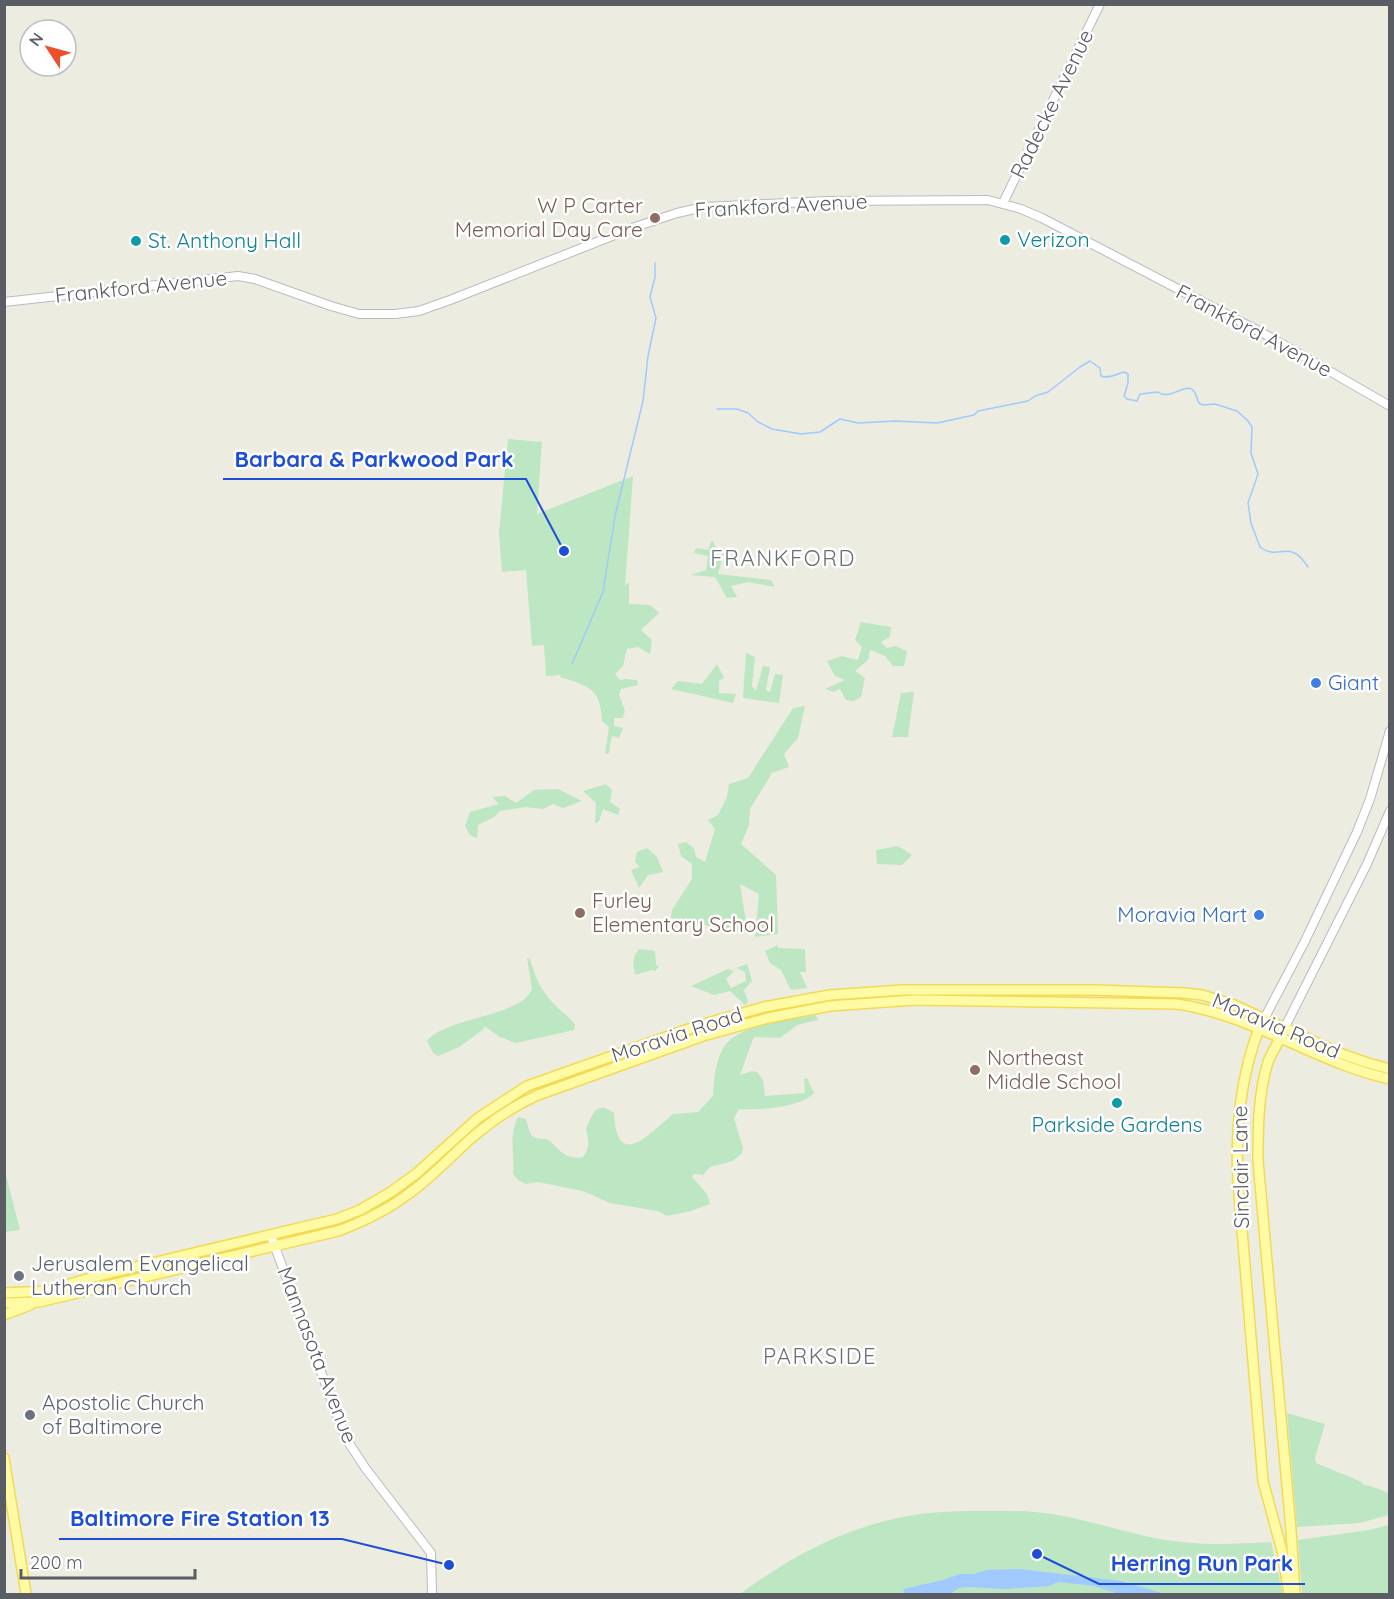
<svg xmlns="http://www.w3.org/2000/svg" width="1394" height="1599" font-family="Quicksand,sans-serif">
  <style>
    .green { fill: #bde6c2 }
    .water { fill: #a0caff }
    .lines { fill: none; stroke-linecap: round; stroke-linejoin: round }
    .stream { stroke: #a0caff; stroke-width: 1.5 }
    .minor-casing { stroke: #b9bbc1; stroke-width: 10 }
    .major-casing { stroke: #f3da54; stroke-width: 12 }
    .minor { stroke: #fff; stroke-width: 8 }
    .major { stroke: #fffba5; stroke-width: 9 }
    .education-dot { fill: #8d6e63; stroke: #fff; stroke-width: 2 }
    .culture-dot { fill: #0f9aa8; stroke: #fff; stroke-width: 2 }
    .shop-dot { fill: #3f7fe0; stroke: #fff; stroke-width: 2 }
    .worship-dot { fill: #6b7280; stroke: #fff; stroke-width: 2 }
    .labels { text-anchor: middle; stroke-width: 5; stroke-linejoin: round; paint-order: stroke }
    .street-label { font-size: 21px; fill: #5a5d63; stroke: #fff }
    .education-label { font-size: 21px; fill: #785e54; stroke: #fff; text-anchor: start }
    .culture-label { font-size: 21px; fill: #0d838f; stroke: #fff; text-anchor: start }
    .shop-label { font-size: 21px; fill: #366cbe; stroke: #fff; text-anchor: start }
    .worship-label { font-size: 21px; fill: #5b616d; stroke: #fff; text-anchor: start }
    .neighbourhood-label { font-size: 22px; letter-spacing: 1.5px; fill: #6b6f75; stroke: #fff }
    .leader { fill: none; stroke: #1d4ed8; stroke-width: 2 }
    .callout-dot { fill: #1d4ed8; stroke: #fff; stroke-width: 2 }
    .callout-label { font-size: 22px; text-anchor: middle; font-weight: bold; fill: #1d4ed8; stroke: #fff; stroke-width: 5; stroke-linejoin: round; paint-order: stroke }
  </style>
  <rect width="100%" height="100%" fill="#edece1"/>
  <!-- green -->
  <path class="green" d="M508,439L542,442L537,514L633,476L625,586L629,582V604L650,605L659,613L641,630L652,640L650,654L638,647L627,649L623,666L615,674L620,680L625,679L637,680L638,685L621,689L619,694L625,711L623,718H614V726L623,728L619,738L613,736L611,739L609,753L605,754L609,727L602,721C601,688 588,686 560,677L561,675L546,676L544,645L532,646L526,570L502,572L499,533Z
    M712,540L718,551L724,553L718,574L771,580L775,587L748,582L731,586L737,597L727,598L715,577L690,575L706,570L708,556L694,553L696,548L708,550Z
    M861,622L891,627L890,637L881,642L887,648L895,646L907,651L904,666H893L885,656L870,650L868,660L855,671L865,678L861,697L854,701L846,700L840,689L834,692L825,689L845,680L835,676L827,661L842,656L858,660L862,647L855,640Z
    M746,653L755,657L752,686L756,691L763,666L770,667L766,690L770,692L775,674L783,675L779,703L743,698Z
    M717,664L724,678L719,681V693L736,694L733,703L671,689L678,681L702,684Z
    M914,692L908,737H892L901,693Z
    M805,706L798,738L784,754L789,767L772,773L750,809L749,825L741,844L776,875L778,934L755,937L759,894L740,884L748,934L671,918L672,910L692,879V864L681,856L678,844L686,842L694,848L696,857L705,862L715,829L708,820L718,815L727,797L729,784L748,778L793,708Z
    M606,784L612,790L610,802L620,809L618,815L603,809L599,821L595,824L596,803L583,791Z
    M558,789L582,801L563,808L553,804L543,809L525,807L500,811L494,817L478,825L477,838L470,835L465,826L470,812L499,804L492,797L505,796L516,803L534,790Z
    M898,846L912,855L902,865L877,864L876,850Z
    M647,848L657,857L663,872L648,875L639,888L631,870L640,867L635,862L637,852Z
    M778,945V948L805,949L806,972H800L807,988L791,990L781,970L770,963L765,951Z
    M639,949L655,951L656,965L659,967L655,971L652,970L635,975C633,964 632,958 639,949Z
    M527,958L530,959C537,982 541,991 558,1008C564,1014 571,1018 575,1025L574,1030L516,1043L500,1037L484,1026V1029L459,1047L438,1056L433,1053L427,1041C446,1017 521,1017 532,989Z
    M747,964L752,981L744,990L748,1002L745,1005L730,991L714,995L691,986L728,969L734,971L726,979L731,988L746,981L745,972L736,968Z
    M816,1015L818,1020L797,1025L780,1038L755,1037L753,1039L740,1075L752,1071L757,1072L763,1080L765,1096L805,1093L804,1079L807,1078L814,1093C800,1108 759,1110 739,1109L734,1118L743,1148L742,1153L733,1161L710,1167L703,1175L694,1174L692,1177L707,1194L710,1204L691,1211L667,1216L657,1211L610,1203L583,1191L538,1182L526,1184L518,1180L513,1174C515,1152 508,1139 518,1117L526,1119C530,1132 529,1140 547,1139C561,1149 562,1160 583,1157C590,1148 589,1140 586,1129C593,1114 595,1100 614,1113C617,1173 651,1132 673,1114L698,1112L713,1096C714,1080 716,1055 727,1043C744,1024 791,1020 816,1015Z
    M4,1171H5L20,1230L5,1232Z
    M1287,1413L1325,1424L1315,1458L1316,1463L1362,1482L1363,1485L1370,1486L1389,1493V1515L1360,1523L1297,1527Z
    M1025,1511C1072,1514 1114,1530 1160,1539C1197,1546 1234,1544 1271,1542L1283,1594H740C801,1549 865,1517 942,1512C969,1510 997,1511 1025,1511Z
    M1389,1525V1594H1302L1298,1540L1369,1530Z"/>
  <!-- water -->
  <path class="water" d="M1020,1569L1121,1581L1165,1594H1115L1113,1593L1117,1591L1104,1587L1058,1582L1049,1586L1005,1589L969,1587L959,1588L951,1593L905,1594L903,1589L943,1580L960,1574H974L987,1570Z"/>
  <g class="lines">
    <!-- stream -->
    <path class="stream" d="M717,409H737L748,413L758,422L772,429L801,434L820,432L840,419L858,423L895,421L937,423L974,415L978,411L1028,401L1035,396L1048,392L1080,367L1090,361L1100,368L1101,376C1109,379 1116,374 1124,372L1128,374V383L1124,396L1127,399L1137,401L1140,394L1158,392C1170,402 1188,379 1195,393C1197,396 1197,400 1199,403L1203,405L1215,404L1237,411L1248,421L1252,427L1251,453L1258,474L1248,503L1251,523L1260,547C1279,562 1289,537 1308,567
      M572,664L603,592L615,516L643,401L648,356L656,318L650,297L655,277V263
      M1097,1586L1118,1593"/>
    <!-- minor casing -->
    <g class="minor-casing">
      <path id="minor" d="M1003,203L1100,4
        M4,302L238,276L255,279L331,306L359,314H395L419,311L450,300L635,227L677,213L704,207L827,201L988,200L1021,209L1042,218L1272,338L1390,406
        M1264,1019L1304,943L1357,832L1370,799L1390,731
        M1284,1029L1367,864L1390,811
        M271,1236L345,1437L366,1469L431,1553L432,1594"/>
    </g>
    <!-- major casing -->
    <g class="major-casing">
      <path id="major" d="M1260,1026C1240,1077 1235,1128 1238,1182L1263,1481L1282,1551L1289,1594
        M1283,1033C1278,1043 1272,1052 1268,1062C1258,1094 1258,1129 1258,1161L1291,1530L1295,1594
        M4,1293L46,1291L93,1277L337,1219L360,1210L391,1192L417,1173L478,1118L527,1086L700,1025L764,1007L830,995L903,990H1094L1185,993L1202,995L1232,1004L1342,1054L1368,1063L1390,1069
        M4,1303L39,1302L338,1231C365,1221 389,1209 411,1192C436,1174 456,1150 480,1131C498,1116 518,1104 538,1095L703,1036L768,1018L830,1006L914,1000L1176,1004C1252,1014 1316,1063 1390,1079
        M4,1315L30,1305
        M4,1458L26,1594"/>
    </g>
    <!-- minor -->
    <use href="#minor" class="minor"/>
    <!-- major -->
    <use href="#major" class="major"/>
  </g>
  <!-- markers -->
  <g class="education-dot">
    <circle cx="655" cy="218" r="6"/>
    <circle cx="580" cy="913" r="6"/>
    <circle cx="975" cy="1070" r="6"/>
  </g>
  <g class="culture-dot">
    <circle cx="1005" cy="240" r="6"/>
    <circle cx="136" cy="241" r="6"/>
    <circle cx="1117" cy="1103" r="6"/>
  </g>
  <g class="shop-dot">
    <circle cx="1316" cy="683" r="6"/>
    <circle cx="1259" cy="915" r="6"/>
  </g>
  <g class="worship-dot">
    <circle cx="19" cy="1276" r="6"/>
    <circle cx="30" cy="1415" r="6"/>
  </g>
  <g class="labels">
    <!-- street labels -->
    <g class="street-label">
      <text transform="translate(1052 104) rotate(-64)" y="7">Radecke Avenue</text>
      <text transform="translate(781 206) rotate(-3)" y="7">Frankford Avenue</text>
      <text transform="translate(141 287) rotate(-6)" y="7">Frankford Avenue</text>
      <text transform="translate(1254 331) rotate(28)" y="7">Frankford Avenue</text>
      <text transform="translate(1276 1026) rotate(23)" y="7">Moravia Road</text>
      <text transform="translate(677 1035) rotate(-18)" y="7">Moravia Road</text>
      <text transform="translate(1241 1167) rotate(-91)" y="7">Sinclair Lane</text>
      <text transform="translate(317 1355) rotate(69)" y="7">Mannasota Avenue</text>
    </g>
    <!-- education labels -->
    <g class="education-label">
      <text x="643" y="213" text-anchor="end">W P Carter<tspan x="643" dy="24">Memorial Day Care</tspan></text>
      <text x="592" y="908">Furley<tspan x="592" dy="24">Elementary School</tspan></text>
      <text x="987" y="1065">Northeast<tspan x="987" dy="24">Middle School</tspan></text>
    </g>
    <!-- culture labels -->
    <g class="culture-label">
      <text x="1017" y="247">Verizon</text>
      <text x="148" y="248">St. Anthony Hall</text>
      <text x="1117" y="1132" text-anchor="middle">Parkside Gardens</text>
    </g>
    <!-- shop labels -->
    <g class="shop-label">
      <text x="1328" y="690">Giant</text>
      <text x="1247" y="922" text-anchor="end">Moravia Mart</text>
    </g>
    <!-- worship labels -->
    <g class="worship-label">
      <text x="31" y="1271">Jerusalem Evangelical<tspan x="31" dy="24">Lutheran Church</tspan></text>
      <text x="42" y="1410">Apostolic Church<tspan x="42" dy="24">of Baltimore</tspan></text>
    </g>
    <!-- neighbourhood labels -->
    <g class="neighbourhood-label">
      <text x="783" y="566">FRANKFORD</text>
      <text x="820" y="1364">PARKSIDE</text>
    </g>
  </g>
  <!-- callouts -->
  <path class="leader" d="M564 551L526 479H223M449 1565L342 1539H59M1037 1554L1099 1584H1305"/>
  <g class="callout-dot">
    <circle cx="564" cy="551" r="6"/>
    <circle cx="449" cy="1565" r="6"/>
    <circle cx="1037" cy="1554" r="6"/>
  </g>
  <g class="callout-label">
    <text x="374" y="467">Barbara &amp; Parkwood Park</text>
    <text x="200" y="1526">Baltimore Fire Station 13</text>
    <text x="1202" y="1571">Herring Run Park</text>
  </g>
  <!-- border -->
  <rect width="1394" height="1599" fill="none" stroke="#5a5d63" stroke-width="12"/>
  <!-- north arrow -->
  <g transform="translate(48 48) rotate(306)"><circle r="28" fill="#ffffff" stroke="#bdbec1" stroke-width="1.5"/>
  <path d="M0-4.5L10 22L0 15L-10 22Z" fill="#ec4f29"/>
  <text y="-9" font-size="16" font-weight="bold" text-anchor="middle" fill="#5a5d63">N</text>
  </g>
  <!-- scale -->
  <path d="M21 1569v9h174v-9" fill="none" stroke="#5a5d63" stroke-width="3"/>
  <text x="30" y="1569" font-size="18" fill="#5a5d63" stroke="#ffffff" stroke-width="4.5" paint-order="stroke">200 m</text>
</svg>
